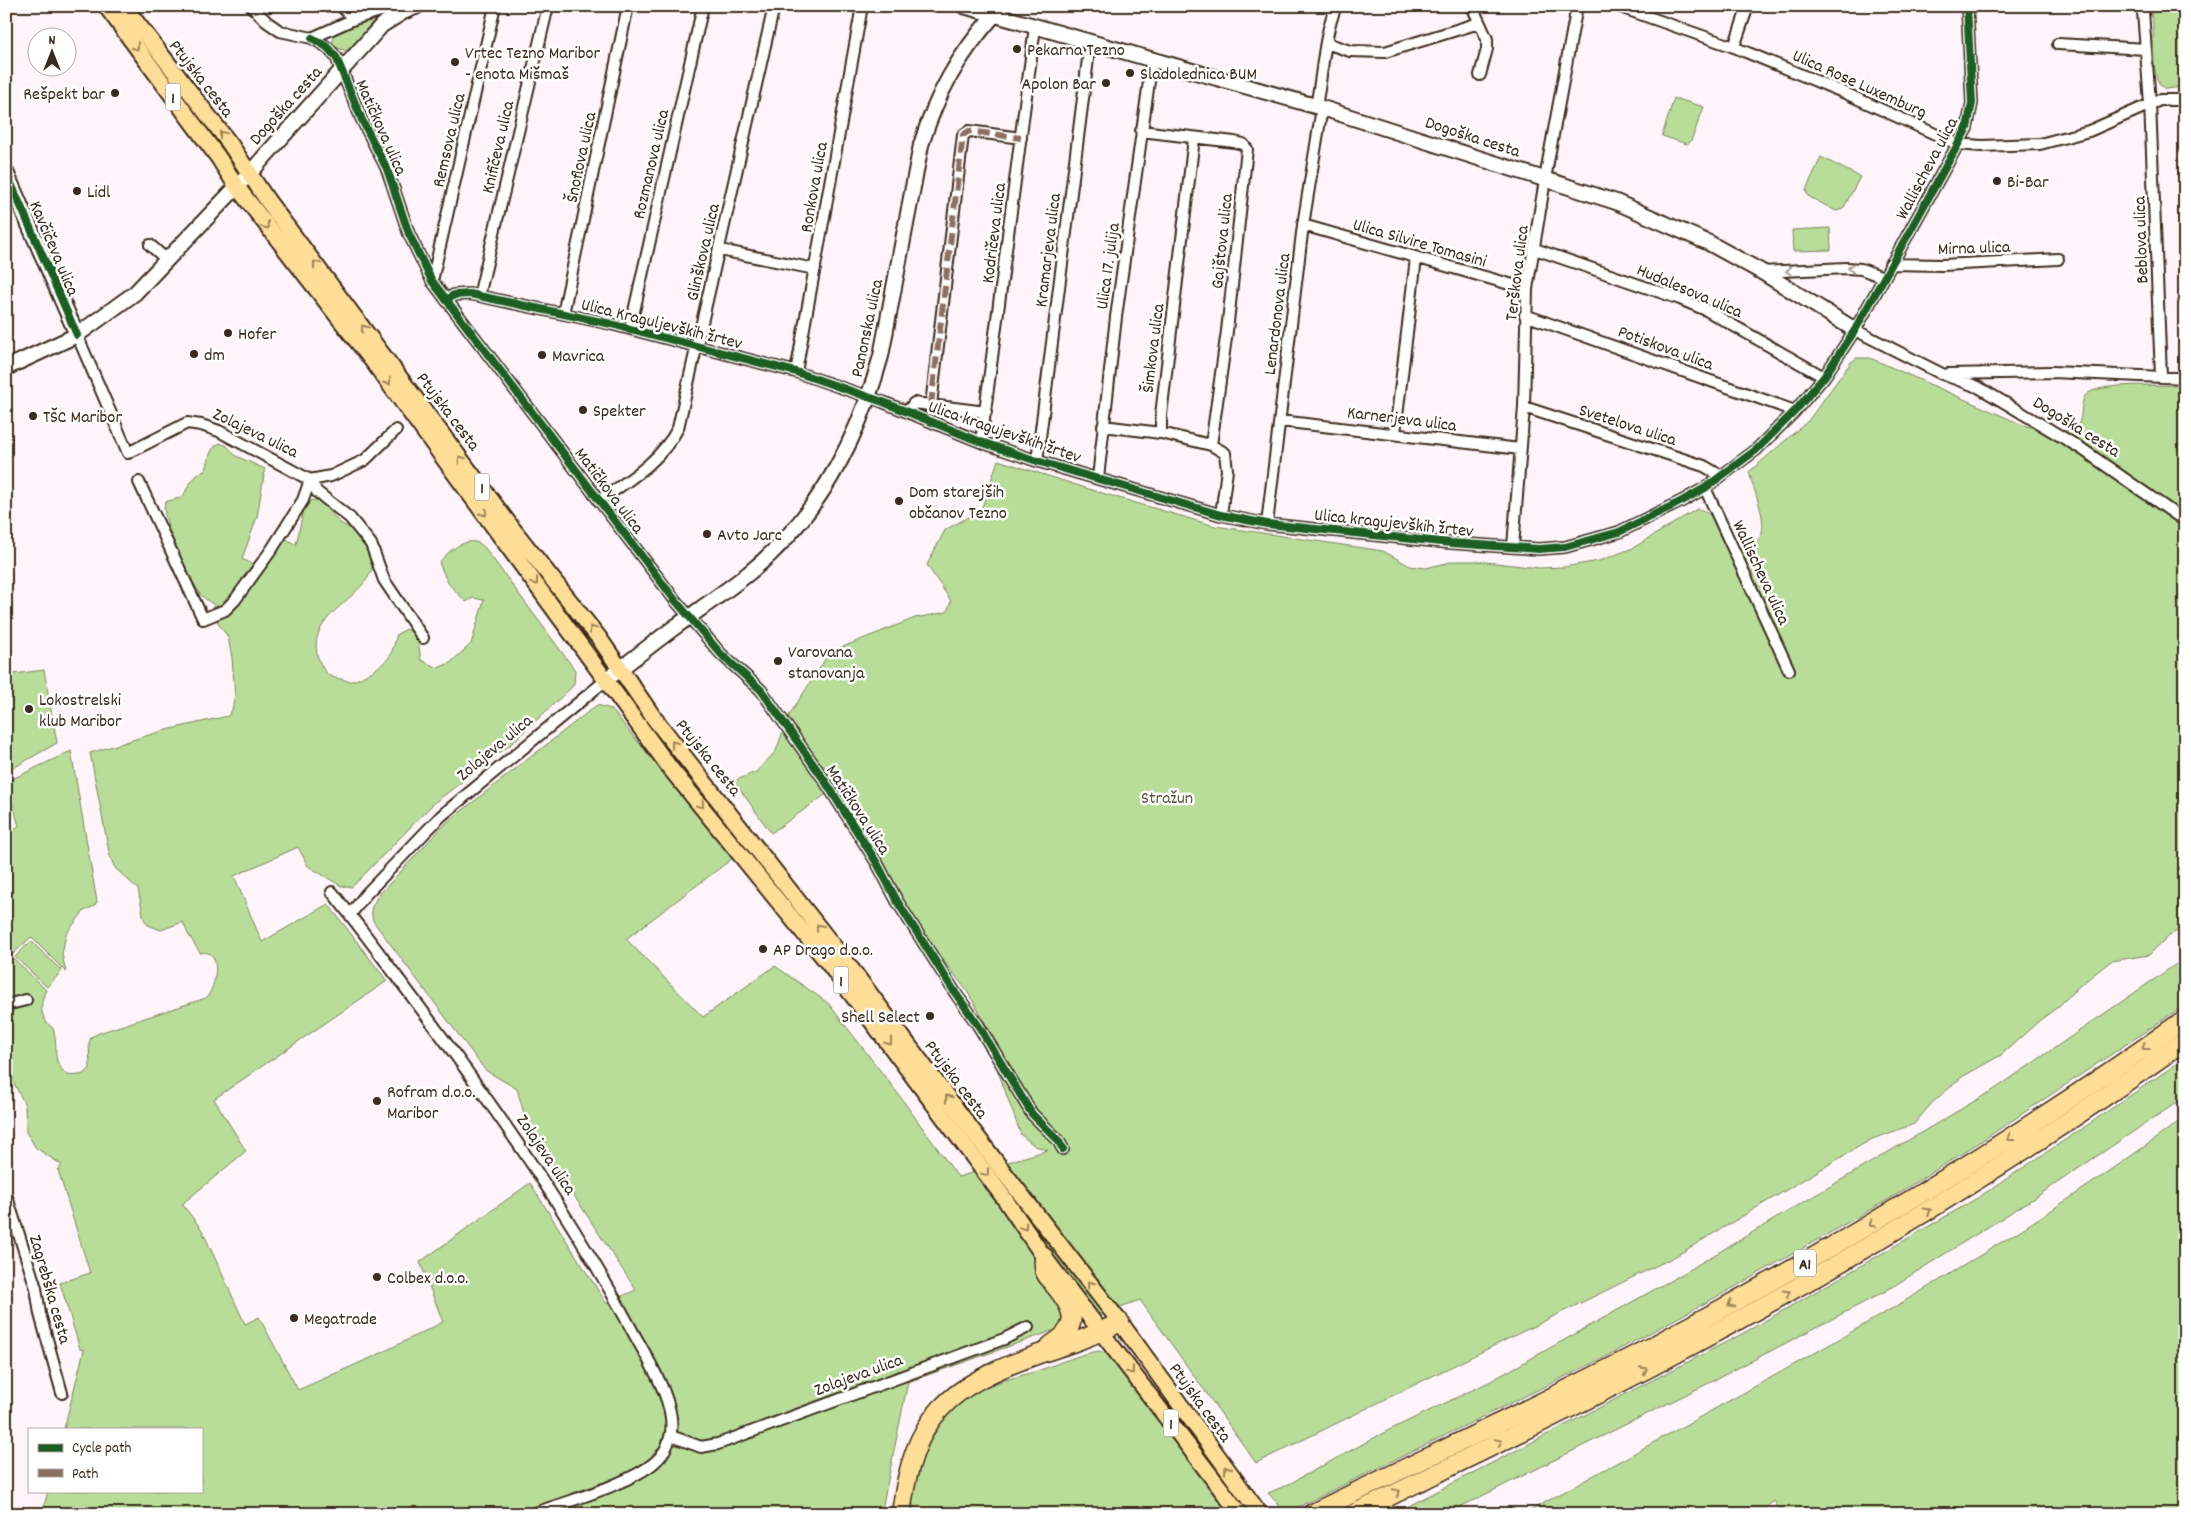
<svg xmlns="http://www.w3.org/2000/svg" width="2191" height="1520" font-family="Dekko,sans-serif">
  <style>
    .green { fill: #b8dd98; stroke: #7a845b }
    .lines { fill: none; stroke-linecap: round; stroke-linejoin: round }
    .street-casing { stroke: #3b2a1e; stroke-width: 14 }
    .secondary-casing { stroke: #3b2a1e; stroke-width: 18 }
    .primary-casing { stroke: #3b2a1e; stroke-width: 19 }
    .highway-casing { stroke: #3b2a1e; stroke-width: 21 }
    .street { stroke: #fff; stroke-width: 10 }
    .secondary { stroke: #fff; stroke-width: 14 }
    .primary { stroke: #fedd96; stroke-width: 15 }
    .highway { stroke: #fedd96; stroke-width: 18 }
    .quiet { stroke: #8d6e63; stroke-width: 6; stroke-dasharray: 12 6; stroke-linecap: butt }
    .cycleway-casing { stroke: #fff; stroke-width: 11 }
    .cycleway { stroke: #1b5e20; stroke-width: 8 }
    .oneway { stroke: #9c845a }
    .oneway2 { stroke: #a79f9a }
    .poi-dot { fill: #3b2a1e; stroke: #fff; stroke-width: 2 }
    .labels { text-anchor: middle; stroke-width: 5; stroke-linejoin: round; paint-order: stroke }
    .shield { fill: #fff; stroke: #766a62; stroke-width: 1 }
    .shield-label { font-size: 16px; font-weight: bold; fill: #3b2a1e }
    .poi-label { font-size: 18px; fill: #3b2a1e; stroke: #fff; text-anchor: start }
    .street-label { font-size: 18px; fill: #3b2a1e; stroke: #fff }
    .park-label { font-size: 18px; fill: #5a573c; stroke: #fff }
  </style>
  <rect width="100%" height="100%" fill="#fef4fa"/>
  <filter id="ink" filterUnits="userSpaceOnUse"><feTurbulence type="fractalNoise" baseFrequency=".02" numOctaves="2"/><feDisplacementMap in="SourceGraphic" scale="10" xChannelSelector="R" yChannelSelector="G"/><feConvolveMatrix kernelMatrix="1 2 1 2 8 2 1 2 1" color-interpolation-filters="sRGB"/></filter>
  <g filter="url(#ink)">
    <!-- green -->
    <path class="green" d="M2148,6H2185V87L2165,89C2148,80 2156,34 2152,17C2151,13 2149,10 2148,6Z
      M375,18L377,20C363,27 359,45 346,51L335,47L332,43L336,33Z
      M1674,98L1704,107L1691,141L1687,144L1662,136Z
      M1821,157L1860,177L1843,209L1836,211L1808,196L1806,190Z
      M1830,228L1831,250L1793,251L1792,230Z
      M1857,358H1870L2023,425C2040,430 2058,434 2075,429C2084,421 2079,406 2085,396C2096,381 2166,386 2185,386V907L2181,908L2184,919L2182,929L2169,935L2149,955L2111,961L2078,987L2058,1007L2040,1020L2001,1055L1962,1077L1932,1103L1914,1124L1870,1140L1674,1257L1256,1463L1140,1300L908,1382L881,1514H42L48,1491H201V1429H64L84,1350L80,1349L60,1283L90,1273L58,1170L62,1165L36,1148L26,1132L25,1105L12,1079L6,1074V834L19,826L6,782L71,751L97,902L94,906L84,911L66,934L62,954L66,972L31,937L11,956L46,990C41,1000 39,1013 47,1023C51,1027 53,1026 54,1032C59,1052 50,1059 67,1075C77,1076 84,1076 90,1068L89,1043L91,1037L99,1033L206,998C214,991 222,957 208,953C206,952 203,953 200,953L188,934L183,922L161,930L148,925L144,919L138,889L115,868L110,857L90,753L162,731L228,716L232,710L235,695L232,658L228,637L218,623L214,605C209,601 202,598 199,592C188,576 160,520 165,502L183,497C188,486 194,474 206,470C209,459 209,448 220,443L227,446L236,456L265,469L257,517L242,559L263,569L285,538L296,545L305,503L314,500L323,501C328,508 333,516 339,522C345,527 354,528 359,533C366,540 374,554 373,564C369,599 297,616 321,665C326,674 330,678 341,679C344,680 349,681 352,681C362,679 385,664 390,656C393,650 395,641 397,634L407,629C419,634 419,648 421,660L438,668L450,663L471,644L484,600L473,598L466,602L448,583L439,563C448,550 472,532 485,548L575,670L574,685L510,745L434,803L352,887L341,886L308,866L298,847L234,876L262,942L328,904L387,981L214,1099L246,1151L182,1204L202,1230L245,1324L259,1317L298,1390L375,1356L443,1322L420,1262L530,1183L606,1303L636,1290L527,1124L517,1089L485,1070L373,921L371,909L377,897L445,824L597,705L611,709L733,858L626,939L703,1017L775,966L828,1003L896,1091L958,1177L1048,1150L1035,1146L1021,1135L991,1052L990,1031L967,991L929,942L903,899L852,802L844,798L835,788L771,833L734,781L756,772L776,751L788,717L830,652L915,618L947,612L951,601L927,565L945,530L981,510L998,460L1095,491L1215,526L1383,551L1410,566L1426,568L1455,561H1477L1539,568L1564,567L1599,561L1633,548L1697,509C1716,511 1720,533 1727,548C1784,550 1758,507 1749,472L1808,421L1851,362Z
      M44,670L57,743L6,772V675Z
      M31,941L62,971L47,987L15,957Z
      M2185,958V1005L1980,1142L1889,1199L1733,1288L1605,1357L1286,1513L1268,1493L1287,1485L1385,1432L1491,1381L1682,1274L1995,1089Z
      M2185,1058V1097L2039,1195L1884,1292L1711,1382L1446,1514H1393L1742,1334L1845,1275L1979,1197L2086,1126Z
      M2185,1117V1514H1782L1774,1501L1757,1514H1524C1748,1389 1979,1271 2185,1117Z
      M1099,1351L1107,1354L1115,1360L1232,1514H915C903,1478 928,1427 955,1403C975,1386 1015,1378 1040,1370C1060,1363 1079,1354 1099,1351Z"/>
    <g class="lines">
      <!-- street casing -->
      <g class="street-casing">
        <path id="street" d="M251,6L267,22L280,31L312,38L354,19L397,6
          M341,6L354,19
          M1472,6L1487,39V49L1480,75
          M1617,6L1734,47L1845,93L1957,144L1981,146L2040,144L2089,131L2160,100H2185
          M2141,6L2143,12L2150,103L2161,376
          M994,15L1003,6
          M312,38L327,47L336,57L362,120L387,169L409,234L432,281L675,600L721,654L761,690L825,781L877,863L897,901L956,994L978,1025L1032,1114L1058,1140L1063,1149
          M1326,43L1350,51L1385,52L1479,23
          M2058,44L2146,49
          M1734,47L1748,6
          M1316,106C1323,73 1323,38 1336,6
          M1141,131L1234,142L1243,144L1247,149L1227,331L1211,445
          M1194,138L1161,415V433L1211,445L1225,453L1227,470L1221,515
          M1303,225L1527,289
          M150,245L167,260
          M1535,249L1680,299L1706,310L1824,377
          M720,250L815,269
          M1890,264L1942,265L2058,259
          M1762,272L1847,268L1861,269L1883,277
          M432,281L495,6
          M479,296L548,6
          M446,300L454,295L470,294L611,324L796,372L883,402L981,442L1037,461L1221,515L1267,524L1451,543L1539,549L1565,547L1619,532L1682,501L1705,488L1756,450L1795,411L1824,377L1855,330L1967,128L1972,103L1967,6
          M563,314L628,6
          M1525,315L1795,411
          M630,329L703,6
          M1855,330L1942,374L1978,387L2007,404L2082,449L2185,521
          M77,335L128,453L187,423L201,425L219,431L310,480L331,476L365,460L396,430
          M796,372L862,6
          M1948,374L2052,372L2185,378
          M931,405L963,135L969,131L1021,138
          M1524,407L1704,466L1721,476
          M907,412L914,403L986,412
          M1280,421L1520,449
          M1103,426L1161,433
          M1395,433L1416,258
          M981,442L1035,27
          M1037,461L1090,43
          M1098,478L1116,317L1152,60
          M310,480L317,492L350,518L371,544L384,580L423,638
          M139,482L203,619L225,610L235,600L272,549L303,500L310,480
          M1705,488L1789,670
          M599,501C629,480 661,461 678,428L774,6
          M1267,524L1303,225L1322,108
          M1513,547L1524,407L1527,289L1548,162L1577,6
          M332,892C365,933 396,976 428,1018C503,1119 574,1221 633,1332C647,1358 679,1407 670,1437C668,1446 662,1456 655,1462C630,1484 565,1502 532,1514
          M350,915L366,894L441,816L606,680
          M6,1005L26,1000
          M6,1194L36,1288L40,1314L62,1393
          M671,1436L701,1447L718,1444L1004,1339L1028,1327"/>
      </g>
      <!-- secondary casing -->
      <g class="secondary-casing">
        <path id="secondary" d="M964,6L1322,108L1616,202L1709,243L1762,272L1855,330
          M6,172L77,335
          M6,368L77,335L135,293L249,174L382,25L403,12L418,6
          M606,680C629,662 652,644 675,627C700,609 725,592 749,573C818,517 858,440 881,356L921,145C937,93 958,56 994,15"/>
      </g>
      <!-- primary casing -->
      <g class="primary-casing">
        <path id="primary" d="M106,6L218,157L237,187L374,363L670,768L829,964L1004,1198L1044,1257L1240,1514
          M124,6L230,144L267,200L515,532L599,638L654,718L849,966L1002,1170L1120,1322L1260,1514"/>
      </g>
      <!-- highway casing -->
      <g class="highway-casing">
        <path id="highway" d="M1044,1257C1044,1261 1043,1268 1045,1272C1047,1277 1052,1281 1054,1285C1074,1309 1082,1326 1051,1345
          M901,1514C913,1415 948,1386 1039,1354C1067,1345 1094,1336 1120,1322
          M1311,1514C1426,1457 1543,1404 1656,1344C1839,1247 2016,1140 2185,1019
          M1353,1514C1457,1463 1562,1414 1664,1360C1845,1265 2019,1159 2185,1041"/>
      </g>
      <!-- street -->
      <use href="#street" class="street"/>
      <!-- secondary -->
      <use href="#secondary" class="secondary"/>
      <!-- primary -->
      <use href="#primary" class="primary"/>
      <!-- highway -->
      <use href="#highway" class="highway"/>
      <!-- quiet -->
      <path class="quiet" d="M931,405L963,135L969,131L1021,138"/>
      <!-- cycleway casing -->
      <g class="cycleway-casing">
        <path id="cycleway" d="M312,38L327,47L336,57L362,120L387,169L409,234L432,281L675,600L721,654L761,690L825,781L877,863L897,901L956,994L978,1025L1032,1114L1058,1140L1063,1149
          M6,172L77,335
          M446,300L454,295L470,294L611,324L796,372L883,402L981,442L1037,461L1221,515L1267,524L1451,543L1539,549L1565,547L1619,532L1682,501L1705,488L1756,450L1795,411L1824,377L1855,330L1967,128L1972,103L1967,6"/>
      </g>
      <!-- cycleway -->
      <use href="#cycleway" class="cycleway"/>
    </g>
    <!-- one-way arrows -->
    <defs><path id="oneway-chevron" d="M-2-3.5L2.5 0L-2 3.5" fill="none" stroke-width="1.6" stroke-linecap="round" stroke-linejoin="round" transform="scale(1.25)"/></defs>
    <g class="oneway">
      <use href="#oneway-chevron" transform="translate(136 47) rotate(53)"/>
      <use href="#oneway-chevron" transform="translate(222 134) rotate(-127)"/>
      <use href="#oneway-chevron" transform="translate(266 226) rotate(53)"/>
      <use href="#oneway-chevron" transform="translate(316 264) rotate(-127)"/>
      <use href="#oneway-chevron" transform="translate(364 328) rotate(-126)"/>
      <use href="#oneway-chevron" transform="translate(388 382) rotate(54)"/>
      <use href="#oneway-chevron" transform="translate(461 459) rotate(-127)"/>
      <use href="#oneway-chevron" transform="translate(484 513) rotate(54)"/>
      <use href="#oneway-chevron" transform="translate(535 582) rotate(53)"/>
      <use href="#oneway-chevron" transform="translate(592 629) rotate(-127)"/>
      <use href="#oneway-chevron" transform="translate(674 744) rotate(-129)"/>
      <use href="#oneway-chevron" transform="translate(701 805) rotate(51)"/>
      <use href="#oneway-chevron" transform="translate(819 927) rotate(-128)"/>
      <use href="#oneway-chevron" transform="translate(889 1042) rotate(53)"/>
      <use href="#oneway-chevron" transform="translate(2145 1047) rotate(144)"/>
      <use href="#oneway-chevron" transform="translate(948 1098) rotate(-127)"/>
      <use href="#oneway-chevron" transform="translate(2010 1138) rotate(147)"/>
      <use href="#oneway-chevron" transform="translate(986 1173) rotate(53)"/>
      <use href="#oneway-chevron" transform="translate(1928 1211) rotate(-31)"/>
      <use href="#oneway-chevron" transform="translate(1872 1224) rotate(149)"/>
      <use href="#oneway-chevron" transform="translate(1024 1227) rotate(56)"/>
      <use href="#oneway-chevron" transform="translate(1090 1284) rotate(-128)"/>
      <use href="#oneway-chevron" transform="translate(1787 1293) rotate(-30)"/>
      <use href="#oneway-chevron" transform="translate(1731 1304) rotate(152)"/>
      <use href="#oneway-chevron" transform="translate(1644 1370) rotate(-27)"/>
      <use href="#oneway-chevron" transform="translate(1131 1371) rotate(53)"/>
      <use href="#oneway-chevron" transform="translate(1499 1442) rotate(-26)"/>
      <use href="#oneway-chevron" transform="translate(1227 1469) rotate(-127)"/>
      <use href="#oneway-chevron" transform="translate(1397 1492) rotate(-26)"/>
    </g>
    <g class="oneway2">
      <use href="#oneway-chevron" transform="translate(1851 268) rotate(-177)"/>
      <use href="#oneway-chevron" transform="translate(1789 271) rotate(177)"/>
    </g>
  </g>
  <!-- markers -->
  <g class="poi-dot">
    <circle cx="1017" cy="49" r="5"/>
    <circle cx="455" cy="62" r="5"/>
    <circle cx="1130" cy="73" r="5"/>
    <circle cx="1106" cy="83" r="5"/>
    <circle cx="115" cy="93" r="5"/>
    <circle cx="1997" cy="181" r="5"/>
    <circle cx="77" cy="191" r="5"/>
    <circle cx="228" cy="333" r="5"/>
    <circle cx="194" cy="354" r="5"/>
    <circle cx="542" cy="355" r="5"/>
    <circle cx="583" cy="410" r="5"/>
    <circle cx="33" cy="416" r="5"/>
    <circle cx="899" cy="501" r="5"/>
    <circle cx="707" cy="534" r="5"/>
    <circle cx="778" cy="661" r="5"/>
    <circle cx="29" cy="709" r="5"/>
    <circle cx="763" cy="949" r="5"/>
    <circle cx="930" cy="1016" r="5"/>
    <circle cx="377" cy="1101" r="5"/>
    <circle cx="377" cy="1277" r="5"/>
    <circle cx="294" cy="1318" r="5"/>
  </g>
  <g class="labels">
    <!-- shield labels -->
    <g class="shield">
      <rect x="165.5" y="83.5" width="15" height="27" rx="4"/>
      <rect x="474.5" y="473.5" width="15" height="27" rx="4"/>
      <rect x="833.5" y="966.5" width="15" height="27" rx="4"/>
      <rect x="1794" y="1249.5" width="22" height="27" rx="4"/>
      <rect x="1163.5" y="1409.5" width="15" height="27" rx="4"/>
    </g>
    <g class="shield-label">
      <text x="173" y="103">1</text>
      <text x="482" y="493">1</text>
      <text x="841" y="986">1</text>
      <text x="1805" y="1269">A1</text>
      <text x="1171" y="1429">1</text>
    </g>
    <!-- poi labels -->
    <g class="poi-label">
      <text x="1027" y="55">Pekarna Tezno</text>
      <text x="465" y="58">Vrtec Tezno Maribor<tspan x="465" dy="21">- enota Mišmaš</tspan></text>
      <text x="1140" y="79">Sladolednica BUM</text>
      <text x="1096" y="89" text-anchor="end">Apolon Bar</text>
      <text x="105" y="99" text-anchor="end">Rešpekt bar</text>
      <text x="2007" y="187">Bi-Bar</text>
      <text x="87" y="197">Lidl</text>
      <text x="238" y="339">Hofer</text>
      <text x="204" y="360">dm</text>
      <text x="552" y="361">Mavrica</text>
      <text x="593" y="416">Spekter</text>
      <text x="43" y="422">TŠC Maribor</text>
      <text x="909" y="497">Dom starejših<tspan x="909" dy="21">občanov Tezno</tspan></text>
      <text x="717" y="540">Avto Jarc</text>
      <text x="788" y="657">Varovana<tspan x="788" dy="21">stanovanja</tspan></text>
      <text x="39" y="705">Lokostrelski<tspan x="39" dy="21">klub Maribor</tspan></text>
      <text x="773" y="955">AP Drago d.o.o.</text>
      <text x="920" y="1022" text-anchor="end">Shell Select</text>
      <text x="387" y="1097">Rofram d.o.o.<tspan x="387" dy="21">Maribor</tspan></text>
      <text x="387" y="1283">Colbex d.o.o.</text>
      <text x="304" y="1324">Megatrade</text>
    </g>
    <!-- street labels -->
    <g class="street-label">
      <text transform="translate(202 78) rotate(52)" y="6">Ptujska cesta</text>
      <text transform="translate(1860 83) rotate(24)" y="6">Ulica Rose Luxemburg</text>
      <text transform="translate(285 105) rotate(-48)" y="6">Dogoška cesta</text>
      <text transform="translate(382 127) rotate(66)" y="6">Matičkova ulica</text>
      <text transform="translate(1473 136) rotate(18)" y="6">Dogoška cesta</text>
      <text transform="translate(448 140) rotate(-77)" y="6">Remsova ulica</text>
      <text transform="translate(497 147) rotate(-77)" y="6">Knifičeva ulica</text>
      <text transform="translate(580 157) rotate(-78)" y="6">Šnoflova ulica</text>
      <text transform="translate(650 164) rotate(-77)" y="6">Rozmanova ulica</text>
      <text transform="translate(1926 168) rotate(-62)" y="6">Wallischeva ulica</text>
      <text transform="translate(813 187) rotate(-80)" y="6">Ronkova ulica</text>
      <text transform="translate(993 233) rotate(-83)" y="6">Kodričeva ulica</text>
      <text transform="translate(2140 240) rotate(-92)" y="6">Beblova ulica</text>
      <text transform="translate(1221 241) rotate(-84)" y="6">Gajštova ulica</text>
      <text transform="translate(1420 242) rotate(16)" y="6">Ulica Silvire Tomasini</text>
      <text transform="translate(1974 247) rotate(-2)" y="6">Mirna ulica</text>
      <text transform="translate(55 248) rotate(67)" y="6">Kavčičeva ulica</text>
      <text transform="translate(1047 250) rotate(-83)" y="6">Kramarjeva ulica</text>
      <text transform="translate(702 252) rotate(-77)" y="6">Glinškova ulica</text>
      <text transform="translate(1107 266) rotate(-82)" y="6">Ulica 17. julija</text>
      <text transform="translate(1516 273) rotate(-83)" y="6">Terškova ulica</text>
      <text transform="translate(1690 290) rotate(23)" y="6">Hudalesova ulica</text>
      <text transform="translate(1276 314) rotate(-83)" y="6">Lenardonova ulica</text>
      <text transform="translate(662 323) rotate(14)" y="6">Ulica Kraguljevških žrtev</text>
      <text transform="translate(866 328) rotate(-78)" y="6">Panonska ulica</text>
      <text transform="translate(1666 347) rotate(20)" y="6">Potiskova ulica</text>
      <text transform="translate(1152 348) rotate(-83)" y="6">Šimkova ulica</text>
      <text transform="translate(449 411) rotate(53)" y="6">Ptujska cesta</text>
      <text transform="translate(1402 418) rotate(7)" y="6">Karnerjeva ulica</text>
      <text transform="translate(1628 424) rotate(18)" y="6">Svetelova ulica</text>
      <text transform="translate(2077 426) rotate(32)" y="6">Dogoška cesta</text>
      <text transform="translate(1005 431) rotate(19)" y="6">Ulica kragujevških žrtev</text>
      <text transform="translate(256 432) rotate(26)" y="6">Zolajeva ulica</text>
      <text transform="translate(610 490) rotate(53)" y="6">Matičkova ulica</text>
      <text transform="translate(1394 522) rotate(6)" y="6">Ulica kragujevških žrtev</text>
      <text transform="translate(1762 572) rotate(65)" y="6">Wallischeva ulica</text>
      <text transform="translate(494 747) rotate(-40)" y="6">Zolajeva ulica</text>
      <text transform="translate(709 757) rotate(51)" y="6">Ptujska cesta</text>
      <text transform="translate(859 809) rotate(57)" y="6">Matičkova ulica</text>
      <text transform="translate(957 1079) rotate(53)" y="6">Ptujska cesta</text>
      <text transform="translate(547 1154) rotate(56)" y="6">Zolajeva ulica</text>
      <text transform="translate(51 1289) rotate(74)" y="6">Zagrebška cesta</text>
      <text transform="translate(858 1374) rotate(-20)" y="6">Zolajeva ulica</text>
      <text transform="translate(1201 1402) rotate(54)" y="6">Ptujska cesta</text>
    </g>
    <!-- park labels -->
    <g class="park-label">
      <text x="1167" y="803">Stražun</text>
    </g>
  </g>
  <!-- margin -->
  <rect width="2191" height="1520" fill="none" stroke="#fff" stroke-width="25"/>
  <rect x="12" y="12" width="2166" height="1495" fill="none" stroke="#3b2a1e" stroke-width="2" filter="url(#ink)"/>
  <!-- legend -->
  <rect x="28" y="1428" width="175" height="65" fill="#ffffff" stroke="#b1aaa5"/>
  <rect x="38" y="1444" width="25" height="8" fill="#1b5e20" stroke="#b1aaa5"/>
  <text x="72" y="1452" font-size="15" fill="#3b2a1e">Cycle path</text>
  <rect x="38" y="1469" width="25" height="8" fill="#8d6e63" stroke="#b1aaa5"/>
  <text x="72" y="1478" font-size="15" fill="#3b2a1e">Path</text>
  <!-- north arrow -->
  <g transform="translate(52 52)"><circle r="24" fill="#ffffff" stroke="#b1aaa5"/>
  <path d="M0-4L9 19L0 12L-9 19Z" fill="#3b2a1e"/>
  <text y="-8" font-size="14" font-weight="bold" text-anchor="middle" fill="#3b2a1e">N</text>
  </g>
</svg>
